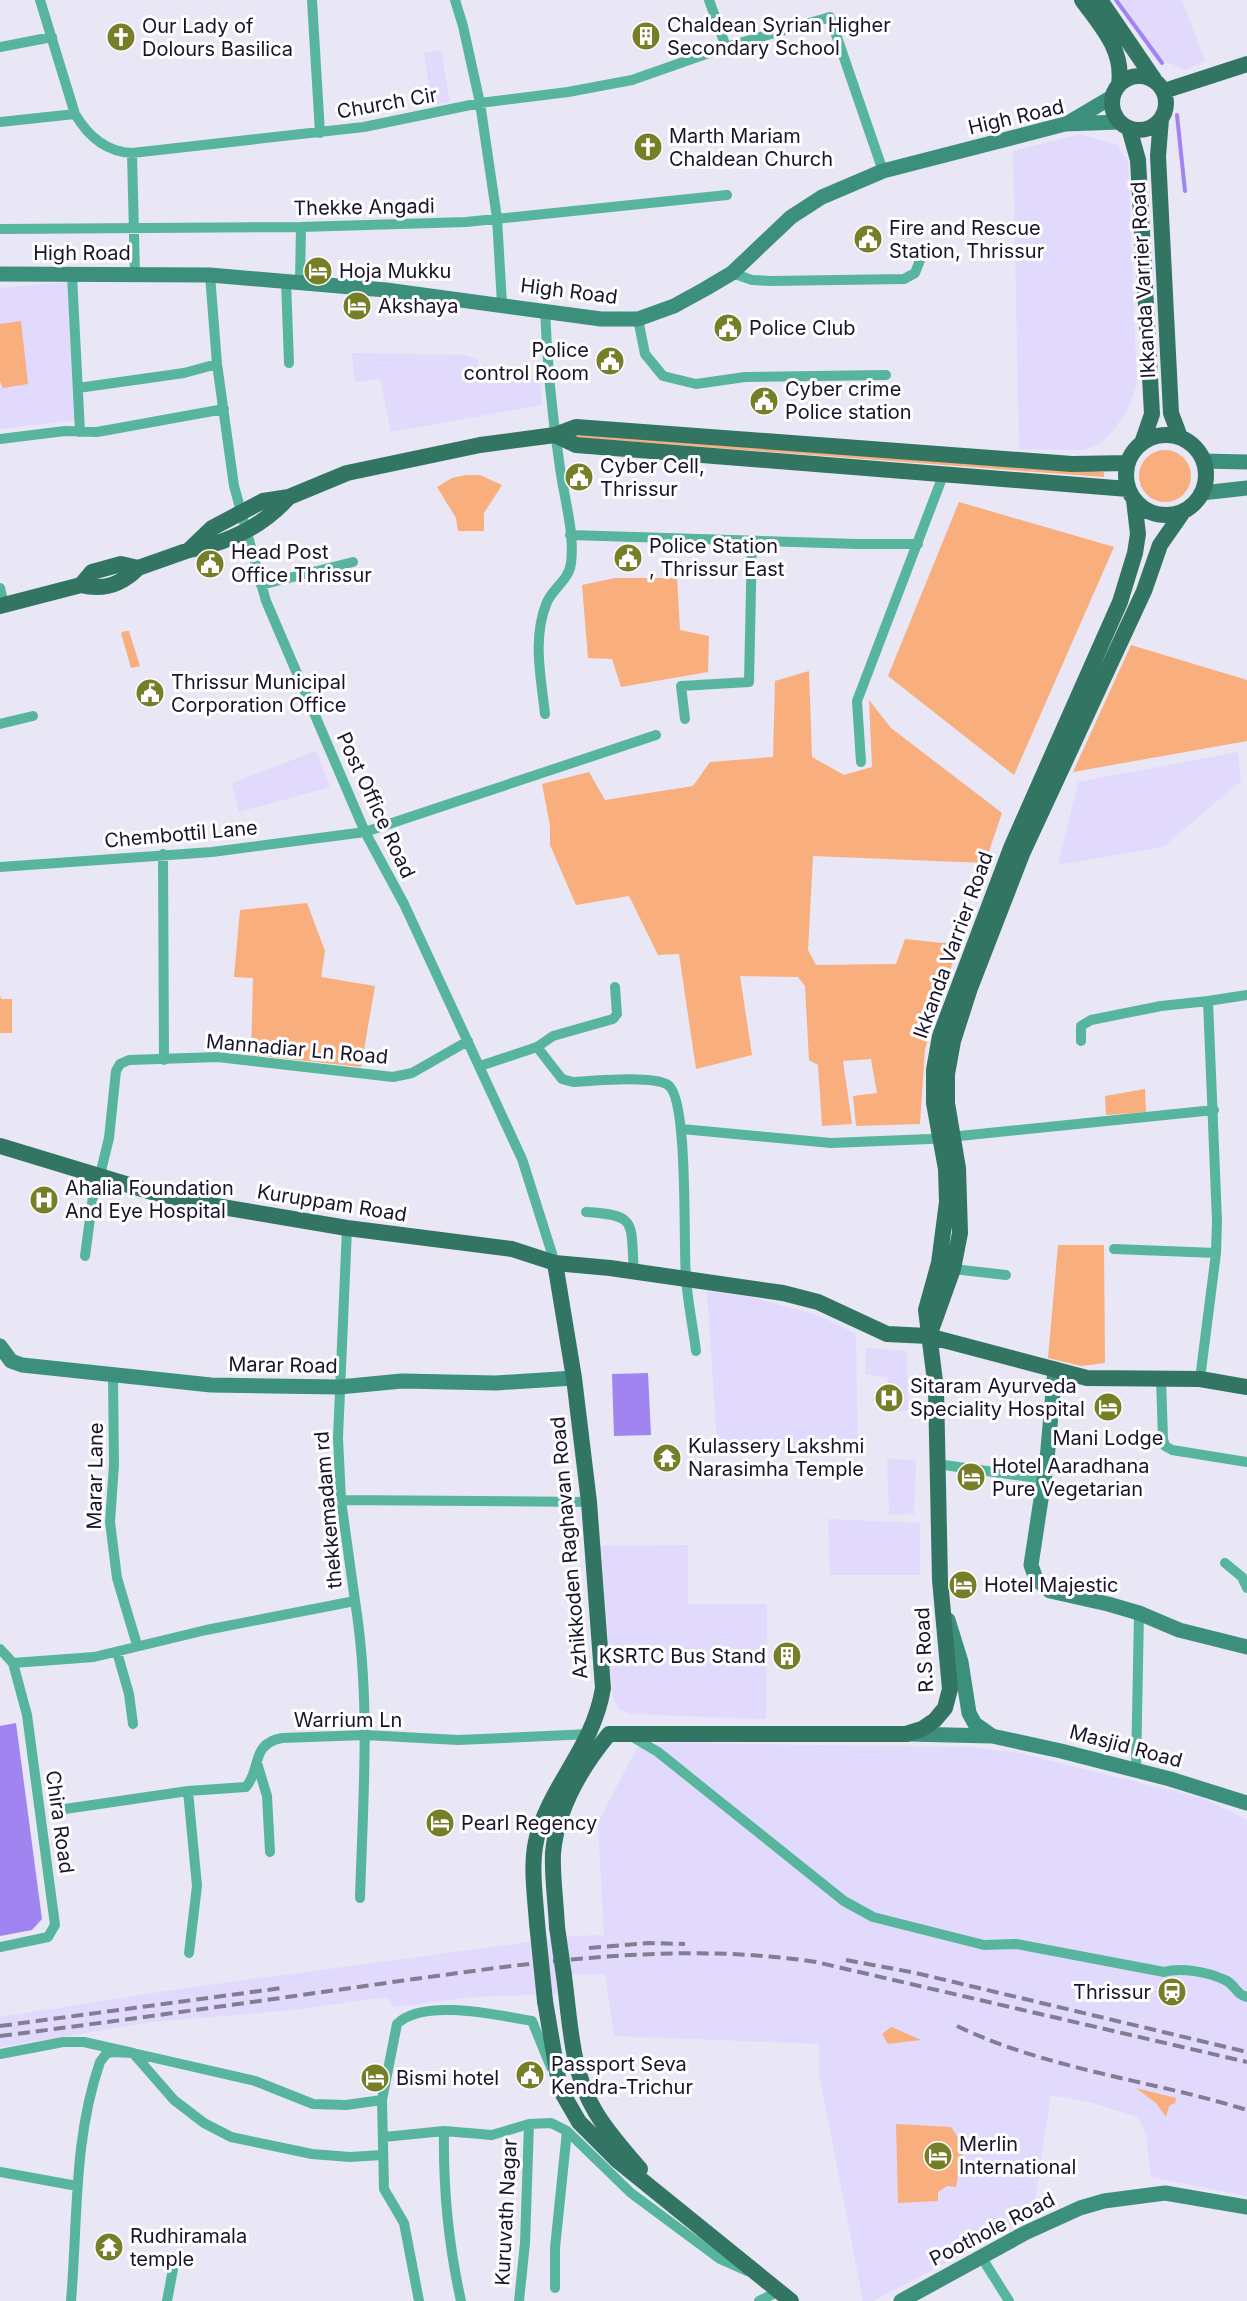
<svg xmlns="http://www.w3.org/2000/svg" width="1247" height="2301" font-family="Inter,sans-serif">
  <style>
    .built { fill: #e1dafc }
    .green { fill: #f9ae7d }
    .water { fill: #a085f0 }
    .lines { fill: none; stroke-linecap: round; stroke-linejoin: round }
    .stream { stroke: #a085f0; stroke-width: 4 }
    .street { stroke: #58b59d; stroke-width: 10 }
    .secondary { stroke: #3c907b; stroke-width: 15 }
    .primary { stroke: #327563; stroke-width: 16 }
    .rail { stroke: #827d92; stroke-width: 4; stroke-dasharray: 12 6; stroke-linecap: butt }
    .primary-bridge { stroke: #327563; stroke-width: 16 }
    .labels { text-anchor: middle; stroke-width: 6; stroke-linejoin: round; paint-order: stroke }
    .poi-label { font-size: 20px; fill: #1a132e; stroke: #fff; text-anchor: start }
    .street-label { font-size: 20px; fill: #1a132e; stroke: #fff }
  </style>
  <rect width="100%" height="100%" fill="#e9e6f6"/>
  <!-- built -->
  <path class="built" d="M1122,0H1182L1205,61L1186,70L1154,57L1118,2Z
    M441,50L450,102L432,105L424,53Z
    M1080,134L1117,145L1128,163L1137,384L1128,409L1113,431L1101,443L1084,450L1019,449L1013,151Z
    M67,282L75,420L0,429V288Z
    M352,353L464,355L478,359L480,377L520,370L541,384L542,405L391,432L380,379L355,382Z
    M316,751L330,787L239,812L232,783Z
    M1238,752L1241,781L1163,847L1058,865L1078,782Z
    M707,1291L751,1297L820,1316L856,1334L858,1454L717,1444Z
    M866,1348L907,1351L908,1411L888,1410V1378L865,1374Z
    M887,1459L916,1460L914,1514L889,1515Z
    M828,1519L920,1523V1575H830Z
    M688,1545V1604H767L766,1719L633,1714L619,1710L613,1698L601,1546Z
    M672,1743L971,1747L1019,1753L1202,1798L1247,1820V2196L1151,2177L1146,2134L1138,2117L1089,2102L1051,2095L1032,2218L873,2301H863L819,2074V2044L614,2036L605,1974L558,1975V1994L472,1997L394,2007L387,1997L293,2010L152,2022L0,2047V2017L179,1989L573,1936L604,1935L598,1823L637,1747Z"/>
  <!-- green -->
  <path class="green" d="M21,321L28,384L3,388L0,381V324Z
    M572,433L1104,472V477L572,437Z
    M1139 476a26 26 0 1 1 52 0a26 26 0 1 1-52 0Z
    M466,475H480L502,485L484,513V531H458L456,518L437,487L452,478Z
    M959,502L1114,547L1014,775L888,676Z
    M615,578H677L680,630L709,636L708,672L621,687L612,659L588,658L582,585Z
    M125,631H129L140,666L131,668L121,633Z
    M1131,645L1247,680V741L1073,772Z
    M809,671L812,757L844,775L872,767L869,700L891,728L1002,813L985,863L813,856L808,950L816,965L896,964L905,939L943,943L960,940L925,1049L920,1124L856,1126L853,1096L877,1093L871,1059L843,1061L852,1124L822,1126L818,1065L809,1060L805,986L798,977L740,976L752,1055L696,1069L679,954L658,955L629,896L576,905L550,845V826L542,784L589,772L605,800L693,786L710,762L773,757L775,681Z
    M307,903L325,951L321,977L375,986L361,1067L251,1055L253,978L234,977L240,910Z
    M0,995L1,999H12V1033H0Z
    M1145,1089L1146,1112L1106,1115L1105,1096Z
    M1058,1245H1104L1105,1363L1081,1366L1048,1358Z
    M891,2027L894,2028L921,2040L888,2044L882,2034Z
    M1136,2088L1176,2098L1175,2103L1169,2106L1166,2117L1156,2103Z
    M896,2124L951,2127L957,2136L965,2138L956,2187L947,2186L938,2192V2201L898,2203Z"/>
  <!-- water -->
  <path class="water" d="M648,1373L651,1435L614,1436L612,1374Z
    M16,1723L42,1919L32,1930L0,1936V1726Z"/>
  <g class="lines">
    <!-- stream -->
    <path class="stream" d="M1116,0L1162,63
      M1177,115L1185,191"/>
    <!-- street -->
    <path class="street" d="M40,0L75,114C88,136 106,152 132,153L364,127L480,103L568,92L632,80L726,47L830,17L883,171
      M312,0L320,133
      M455,0L463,26L480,103L497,218L502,304
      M709,0L726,47
      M0,47L52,37
      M0,122L75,114
      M132,153L135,274
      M0,229L301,227L466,222L727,195
      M732,273L752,280L771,281L904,279L915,273L922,255
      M210,275L217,364L234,486L266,601L365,832L404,904L522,1159L555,1263
      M72,276L80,432
      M286,281L289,363
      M300,282L301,227
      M545,309C547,363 552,415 560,468C564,498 575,533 571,563C569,580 554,587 547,602C532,638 541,677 545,714
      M638,319L645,354L663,376L696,384L745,377L886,375
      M78,388L184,373L217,364
      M0,439L65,431L97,432L224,409
      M570,535L857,544H918
      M261,585L353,562
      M0,588L4,605
      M685,719L681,686L749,682L752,541
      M0,724L33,716
      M861,762L857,701L944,473
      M163,854L164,1060
      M0,867L212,852L365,832L656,735
      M1081,1041V1026L1091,1020L1161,1006L1208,1001
      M537,1047L553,1036L613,1019L617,1014L615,987
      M480,1066L537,1047L562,1079L573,1082C594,1081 652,1075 668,1085C689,1098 683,1248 686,1279C688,1303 693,1327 696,1351
      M682,1129L831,1143L930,1139L1214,1110
      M100,1175L109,1138L116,1071L120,1064L129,1060L218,1057L393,1077L412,1073L468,1041
      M586,1212C639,1215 630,1223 634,1271
      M1114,1249L1216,1253
      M85,1256L96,1174
      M953,1269L1006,1275
      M113,1376L114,1465L110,1522L117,1578L137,1645
      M1161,1378L1163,1439L1165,1446L1172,1450L1247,1462
      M1200,1379L1216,1253L1217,1221L1208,1001L1247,995
      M937,1464L1044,1479
      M341,1500L589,1502
      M1225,1563L1242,1577L1247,1588
      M355,1601C371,1700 363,1799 360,1898
      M0,1649L13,1663L27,1715L55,1925L48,1937L0,1947
      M117,1652L129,1694L133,1724
      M13,1663L94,1657L206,1630L355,1601L341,1500L338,1438L347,1228
      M631,1736L658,1752L844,1901L873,1917L984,1945L1016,1944L1164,1972C1181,1967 1208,1972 1225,1980C1235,1984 1236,1995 1247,1997
      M257,1763L267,1796L270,1852
      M1136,1770L1139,1613
      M188,1791L197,1886L189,1953
      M65,1809L188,1791L246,1787C262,1768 250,1744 282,1738L365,1735L458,1740L590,1734
      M0,2054L63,2042H84L133,2053L174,2100L204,2123L231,2137L312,2154L350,2157L382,2155
      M382,2100L397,2024C423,1998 497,2015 532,2021L551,2067
      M444,2131C443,2191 448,2243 461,2301
      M384,2137L444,2131L492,2135L529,2124L551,2123L567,2131L631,2193L720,2259L747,2271
      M0,2172L77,2186
      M982,2258L1009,2301
      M555,2288V2248L567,2131
      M71,2301C78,2220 73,2140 100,2062L106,2054L112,2052L133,2053L255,2081L313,2104L346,2105L382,2100L384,2189L404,2223L419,2301
      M167,2301L174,2264
      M519,2301L525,2243L529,2124
      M759,2301L779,2291"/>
    <!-- secondary -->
    <path class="secondary" d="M1068,123L1112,97
      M0,274L210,275L386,290L601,319H638L674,306L705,289L732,273L791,217L822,197L883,171L1065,124L1119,122
      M1203,461L1247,462
      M1202,493L1247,488
      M0,1346L11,1361L22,1365L211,1385L339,1387L402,1381L496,1383L574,1378
      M1055,1369L1047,1460L1031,1565L1036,1579L1050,1591L1108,1604L1139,1613L1179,1630L1247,1647
      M948,1620L961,1662L969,1713L975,1724L992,1736
      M908,1734L992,1736L1061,1751L1170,1779L1247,1803
      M901,2301L1025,2233L1080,2208L1104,2201L1165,2193L1247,2207"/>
    <!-- primary -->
    <path class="primary" d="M1082,0C1101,26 1124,50 1119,84
      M1100,0L1154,79
      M1112 103a27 27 0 1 1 54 0a27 27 0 1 1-54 0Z
      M1164,91L1247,64
      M1161,119L1158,156L1171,413L1180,437
      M1129,128L1138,160L1152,414L1142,443
      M1126 475a40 40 0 1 1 80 0a40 40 0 1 1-80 0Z
      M555,435L576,445L1128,489
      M189,550C229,543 262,527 289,497
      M81,585C104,591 122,584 138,568
      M0,606L81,585L92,572L121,564L138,568L189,550L212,528L263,501L289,497L347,473L480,445L555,435L576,427L1072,464L1128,463
      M0,1146L152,1192L204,1204L347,1228L512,1249L555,1263L610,1268L783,1293L818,1302L887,1334L928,1336L1087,1378L1200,1379L1247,1387
      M930,1333L953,1269L960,1233L958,1168L947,1103V1074L953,1041L970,988L1022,854L1144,591L1160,545L1183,512
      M537,1923C535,1893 529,1859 539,1830C556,1779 594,1744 603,1688L589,1502L574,1378L555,1263
      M557,1927C556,1903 552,1877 553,1853C557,1808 581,1768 609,1734H906L922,1729L935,1720L945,1708L950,1689L940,1580L936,1389L926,1310L939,1263L947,1202L946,1169L934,1103V1070L940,1036L1011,848L1120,602L1135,553L1138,534L1134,500
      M564,1976C570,2020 571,2072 595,2111C607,2132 624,2150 640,2169
      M545,2001L560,2089L579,2122L618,2161L791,2301"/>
    <!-- rail -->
    <path class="rail" d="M589,1948L649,1943L685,1944
      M846,1960L916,1973L1247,2052
      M0,2026L282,1988
      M957,2026C1049,2070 1151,2080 1247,2110
      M0,2036C134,2019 267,2000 400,1981C538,1962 676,1941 816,1962L1247,2062"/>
    <!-- primary-bridge -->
    <path class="primary-bridge" d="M537,1923L545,2001
      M557,1927L564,1976"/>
  </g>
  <!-- icons -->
  <defs>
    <g id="building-disc" transform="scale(1.5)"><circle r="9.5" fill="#777e28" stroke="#fff"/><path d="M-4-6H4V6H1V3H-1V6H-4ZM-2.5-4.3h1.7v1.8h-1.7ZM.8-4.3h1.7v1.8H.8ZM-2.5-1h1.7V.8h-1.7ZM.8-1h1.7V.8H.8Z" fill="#fff"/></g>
    <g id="church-disc" transform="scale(1.5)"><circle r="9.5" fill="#777e28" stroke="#fff"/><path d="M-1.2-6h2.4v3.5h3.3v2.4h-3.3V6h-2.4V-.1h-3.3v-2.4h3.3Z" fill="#fff"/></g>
    <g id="civic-disc" transform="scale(1.5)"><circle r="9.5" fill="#777e28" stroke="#fff"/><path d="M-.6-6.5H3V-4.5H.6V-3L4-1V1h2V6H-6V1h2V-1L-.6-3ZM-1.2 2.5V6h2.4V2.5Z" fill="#fff"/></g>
    <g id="hotel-disc" transform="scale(1.5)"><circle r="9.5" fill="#777e28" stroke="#fff"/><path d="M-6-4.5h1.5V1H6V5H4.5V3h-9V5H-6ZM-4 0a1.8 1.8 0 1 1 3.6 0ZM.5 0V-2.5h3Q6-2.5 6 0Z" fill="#fff"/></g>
    <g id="hospital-disc" transform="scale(1.5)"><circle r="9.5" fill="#777e28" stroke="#fff"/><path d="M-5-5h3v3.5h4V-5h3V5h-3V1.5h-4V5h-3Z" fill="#fff"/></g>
    <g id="temple-disc" transform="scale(1.5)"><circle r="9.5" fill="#777e28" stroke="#fff"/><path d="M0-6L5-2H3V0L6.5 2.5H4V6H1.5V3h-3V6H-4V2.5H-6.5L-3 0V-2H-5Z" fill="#fff"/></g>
    <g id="station-disc" transform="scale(1.5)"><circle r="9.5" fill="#777e28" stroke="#fff"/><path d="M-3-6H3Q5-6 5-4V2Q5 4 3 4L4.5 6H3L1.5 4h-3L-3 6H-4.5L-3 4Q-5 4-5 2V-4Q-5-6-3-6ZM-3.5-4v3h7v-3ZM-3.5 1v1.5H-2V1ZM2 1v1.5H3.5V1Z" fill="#fff"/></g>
  </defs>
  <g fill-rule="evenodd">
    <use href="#building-disc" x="646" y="36"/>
    <use href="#church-disc" x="121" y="37"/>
    <use href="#church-disc" x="648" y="147"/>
    <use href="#civic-disc" x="868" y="239"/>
    <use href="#hotel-disc" x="318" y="271"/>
    <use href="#hotel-disc" x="357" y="306"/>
    <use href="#civic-disc" x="728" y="328"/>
    <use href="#civic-disc" x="610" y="361"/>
    <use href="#civic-disc" x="764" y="401"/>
    <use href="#civic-disc" x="579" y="477"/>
    <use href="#civic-disc" x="628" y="558"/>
    <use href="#civic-disc" x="210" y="564"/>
    <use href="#civic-disc" x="150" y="693"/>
    <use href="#hospital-disc" x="44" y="1200"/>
    <use href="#hospital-disc" x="889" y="1398"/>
    <use href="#hotel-disc" x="1108" y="1407"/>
    <use href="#temple-disc" x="667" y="1458"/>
    <use href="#hotel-disc" x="971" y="1477"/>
    <use href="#hotel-disc" x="963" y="1585"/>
    <use href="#building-disc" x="787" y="1656"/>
    <use href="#hotel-disc" x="440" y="1823"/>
    <use href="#station-disc" x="1172" y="1992"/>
    <use href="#civic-disc" x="530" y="2075"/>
    <use href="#hotel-disc" x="375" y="2078"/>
    <use href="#hotel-disc" x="938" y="2156"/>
    <use href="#temple-disc" x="109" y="2247"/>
  </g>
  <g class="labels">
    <!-- poi labels -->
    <g class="poi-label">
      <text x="667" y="32">Chaldean Syrian Higher<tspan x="667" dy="23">Secondary School</tspan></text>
      <text x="142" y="33">Our Lady of<tspan x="142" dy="23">Dolours Basilica</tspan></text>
      <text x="669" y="143">Marth Mariam<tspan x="669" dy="23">Chaldean Church</tspan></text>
      <text x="889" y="235">Fire and Rescue<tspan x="889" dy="23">Station, Thrissur</tspan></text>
      <text x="339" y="278">Hoja Mukku</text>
      <text x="378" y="313">Akshaya</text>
      <text x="749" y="335">Police Club</text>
      <text x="589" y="357" text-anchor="end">Police<tspan x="589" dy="23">control Room</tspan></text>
      <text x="785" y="396">Cyber crime<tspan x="785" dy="23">Police station</tspan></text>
      <text x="600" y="473">Cyber Cell,<tspan x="600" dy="23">Thrissur</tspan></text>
      <text x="649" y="553">Police Station<tspan x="649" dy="23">, Thrissur East</tspan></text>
      <text x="231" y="559">Head Post<tspan x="231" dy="23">Office Thrissur</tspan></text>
      <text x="171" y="689">Thrissur Municipal<tspan x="171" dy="23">Corporation Office</tspan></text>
      <text x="65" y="1195">Ahalia Foundation<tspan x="65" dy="23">And Eye Hospital</tspan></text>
      <text x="910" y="1393">Sitaram Ayurveda<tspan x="910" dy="23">Speciality Hospital</tspan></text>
      <text x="1108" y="1445" text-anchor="middle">Mani Lodge</text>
      <text x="688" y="1453">Kulassery Lakshmi<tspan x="688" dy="23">Narasimha Temple</tspan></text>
      <text x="992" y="1473">Hotel Aaradhana<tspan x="992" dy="23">Pure Vegetarian</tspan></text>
      <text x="984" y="1592">Hotel Majestic</text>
      <text x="766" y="1663" text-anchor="end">KSRTC Bus Stand</text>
      <text x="461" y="1830">Pearl Regency</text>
      <text x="1151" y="1999" text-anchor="end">Thrissur</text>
      <text x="551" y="2071">Passport Seva<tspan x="551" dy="23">Kendra-Trichur</tspan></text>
      <text x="396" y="2085">Bismi hotel</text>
      <text x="959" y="2151">Merlin<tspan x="959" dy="23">International</tspan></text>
      <text x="130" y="2243">Rudhiramala<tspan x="130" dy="23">temple</tspan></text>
    </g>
    <!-- street labels -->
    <g class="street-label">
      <text transform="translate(387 103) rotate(-10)" y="7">Church Cir</text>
      <text transform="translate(1016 117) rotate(-13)" y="7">High Road</text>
      <text transform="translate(364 207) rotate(-1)" y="7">Thekke Angadi</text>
      <text x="82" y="260">High Road</text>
      <text transform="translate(1143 280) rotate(-93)" y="7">Ikkanda Varrier Road</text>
      <text transform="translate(569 291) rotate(7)" y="7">High Road</text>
      <text transform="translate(376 805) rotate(65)" y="7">Post Office Road</text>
      <text transform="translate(181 834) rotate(-5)" y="7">Chembottil Lane</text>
      <text transform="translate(953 945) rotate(-70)" y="7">Ikkanda Varrier Road</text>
      <text transform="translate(297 1049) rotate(5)" y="7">Mannadiar Ln Road</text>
      <text transform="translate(332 1203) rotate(9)" y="7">Kuruppam Road</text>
      <text transform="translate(283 1365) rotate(1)" y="7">Marar Road</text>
      <text transform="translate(95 1476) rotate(-89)" y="7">Marar Lane</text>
      <text transform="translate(328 1510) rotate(-95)" y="7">thekkemadam rd</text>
      <text transform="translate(569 1548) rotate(-95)" y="7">Azhikkoden Raghavan Road</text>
      <text transform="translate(924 1650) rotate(-93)" y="7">R.S Road</text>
      <text x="348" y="1727">Warrium Ln</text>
      <text transform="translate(1126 1746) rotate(15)" y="7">Masjid Road</text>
      <text transform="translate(60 1822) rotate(82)" y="7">Chira Road</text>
      <text transform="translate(506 2212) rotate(-87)" y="7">Kuruvath Nagar</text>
      <text transform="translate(992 2229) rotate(-27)" y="7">Poothole Road</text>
    </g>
  </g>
</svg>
